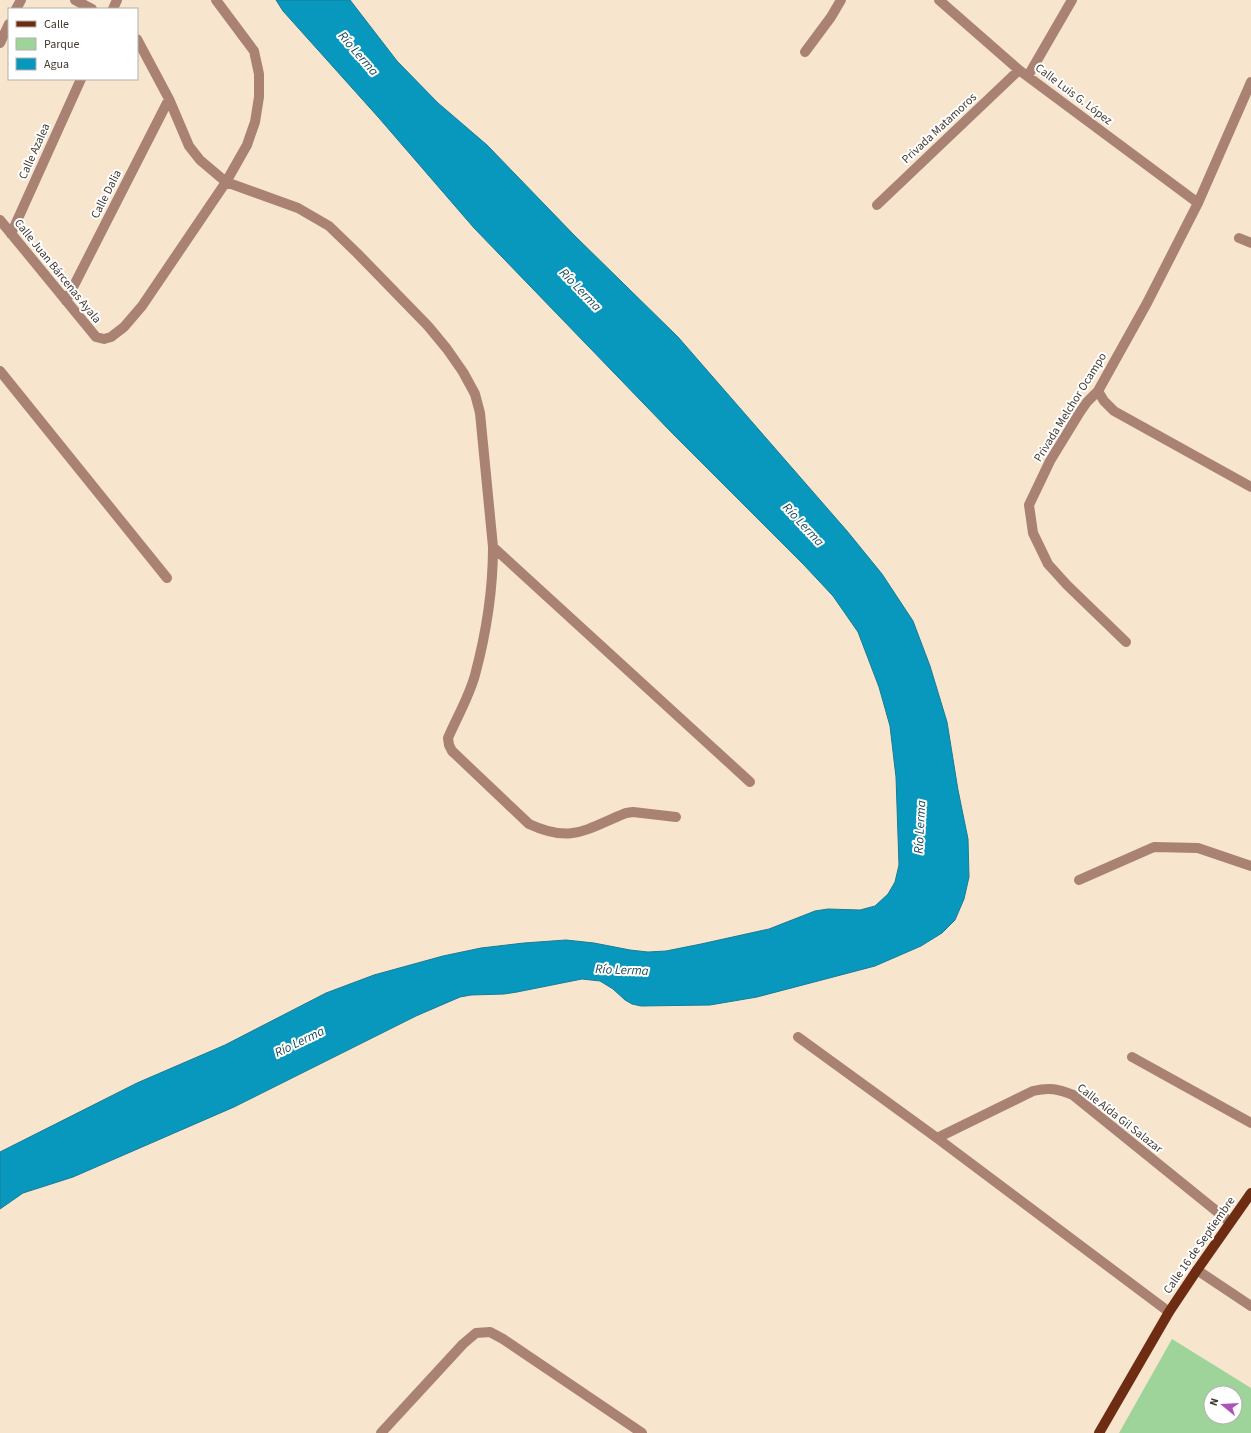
<svg xmlns="http://www.w3.org/2000/svg" width="1251" height="1433" font-family="'Source Sans 3',sans-serif">
  <style>
    .green { fill: #9ed499; fill-rule: evenodd }
    .water { fill: #0898be; stroke: #197c94 }
    .lines { fill: none; stroke-linecap: round; stroke-linejoin: round }
    .minor { stroke: #a98274; stroke-width: 10 }
    .major { stroke: #6e2d13; stroke-width: 10 }
    .labels { text-anchor: middle; stroke-width: 4; stroke-linejoin: round; paint-order: stroke }
    .street-label { font-size: 12px; fill: #423a31; stroke: #fff }
    .water-label { font-size: 13px; font-style: italic; fill: #174959; stroke: #fff }
  </style>
  <rect width="100%" height="100%" fill="#f8e5ce"/>
  <!-- green -->
  <path class="green" d="M1172,1339L1251,1388V1433H1119ZM1211,1393H1235V1417H1211Z"/>
  <!-- water -->
  <path class="water" d="M276,0H350L397,61L438,103L487,145L574,235L678,337L847,531L882,574L913,621L930,666L947,722L958,790L968,839L969,877L964,899L955,920L942,933L921,946L875,966L757,997L710,1005L641,1006L632,1004L625,1000L613,989L600,981L582,979L517,992L504,994L471,995L460,997L416,1016L234,1107L73,1177L23,1193L0,1209V1152L137,1083L225,1045L326,993L374,975L443,956L481,948L524,943L566,940L594,943L630,950L648,952L666,951L701,944L769,929L815,911L828,909L860,910L875,906L888,894L895,882L899,865L896,777L890,726L879,687L858,632L833,596L804,565L673,434L474,228L379,118L283,11Z"/>
  <g class="lines">
    <!-- minor -->
    <path class="minor" d="M75,0L92,9
      M939,0L1019,70L1198,203
      M16,9L21,0
      M113,9L117,0
      M137,39L169,99L189,146L200,160L226,182L298,208L329,226L357,253L428,326L447,349L463,372L475,394L480,413L493,547C493,590 486,634 475,675C469,697 457,717 448,738L449,745L452,751L529,824C572,844 586,829 626,813L633,812L676,817
      M0,43L9,24
      M805,52L831,17L841,0
      M1028,76L1072,0
      M877,205L1019,70
      M0,220L96,337L104,339L111,337L124,327L142,306L226,182L247,145L255,122L259,97V74L254,51L216,0
      M11,234L81,79
      M1239,238L1251,243
      M66,301L169,99
      M0,371L167,578
      M1098,391L1104,401L1114,411L1251,487
      M493,547L750,782
      M1126,642L1067,585L1048,564L1033,533L1029,505L1050,461L1080,412L1087,402L1098,391L1147,303L1198,203L1251,82
      M1079,880L1154,847L1198,848L1251,866
      M798,1037L937,1138L1169,1312
      M1132,1057L1251,1123
      M937,1138L1033,1091C1050,1087 1058,1089 1073,1095L1230,1222
      M1197,1270L1251,1306
      M381,1433L463,1344L476,1333L490,1332L503,1339L642,1433"/>
    <!-- major -->
    <path class="major" d="M1099,1433L1169,1312L1197,1270L1251,1193"/>
  </g>
  <g class="labels">
    <!-- street labels -->
    <g class="street-label">
      <text transform="translate(1074 94) rotate(37)" y="4">Calle Luis G. López</text>
      <text transform="translate(939 128) rotate(-43)" y="4">Privada Matamoros</text>
      <text transform="translate(34 151) rotate(-66)" y="4">Calle Azalea</text>
      <text transform="translate(106 194) rotate(-63)" y="4">Calle Dalia</text>
      <text transform="translate(58 271) rotate(51)" y="4">Calle Juan Bárcenas Ayala</text>
      <text transform="translate(1070 407) rotate(-58)" y="4">Privada Melchor Ocampo</text>
      <text transform="translate(1120 1118) rotate(38)" y="4">Calle Aída Gil Salazar</text>
      <text transform="translate(1199 1245) rotate(-55)" y="4">Calle 16 de Septiembre</text>
    </g>
    <!-- water labels -->
    <g class="water-label">
      <text transform="translate(359 53) rotate(49)" y="5">Río Lerma</text>
      <text transform="translate(581 289) rotate(46)" y="5">Río Lerma</text>
      <text transform="translate(804 524) rotate(47)" y="5">Río Lerma</text>
      <text transform="translate(919 827) rotate(-87)" y="5">Río Lerma</text>
      <text transform="translate(622 969) rotate(2)" y="5">Río Lerma</text>
      <text transform="translate(299 1041) rotate(-26)" y="5">Río Lerma</text>
    </g>
  </g>
  <!-- legend -->
  <rect x="8" y="8" width="130" height="72" fill="#ffffff" stroke="#b3b0ad"/>
  <rect x="16" y="21" width="20" height="6" fill="#6e2d13" stroke="#b3b0ad"/>
  <text x="44" y="28" font-size="12" fill="#423a31">Calle</text>
  <rect x="16" y="38" width="20" height="12" fill="#9ed499" stroke="#b3b0ad"/>
  <text x="44" y="48" font-size="12" fill="#423a31">Parque</text>
  <rect x="16" y="58" width="20" height="12" fill="#0898be" stroke="#b3b0ad"/>
  <text x="44" y="68" font-size="12" fill="#423a31">Agua</text>
  <!-- north arrow -->
  <g transform="translate(1223 1405) rotate(288)"><circle r="19" fill="#ffffff" stroke="#b3b0ad"/>
  <path d="M0-3L7 15L0 10L-7 15Z" fill="#b051ba"/>
  <text y="-6" font-size="11" font-weight="bold" text-anchor="middle" fill="#423a31">N</text>
  </g>
</svg>
